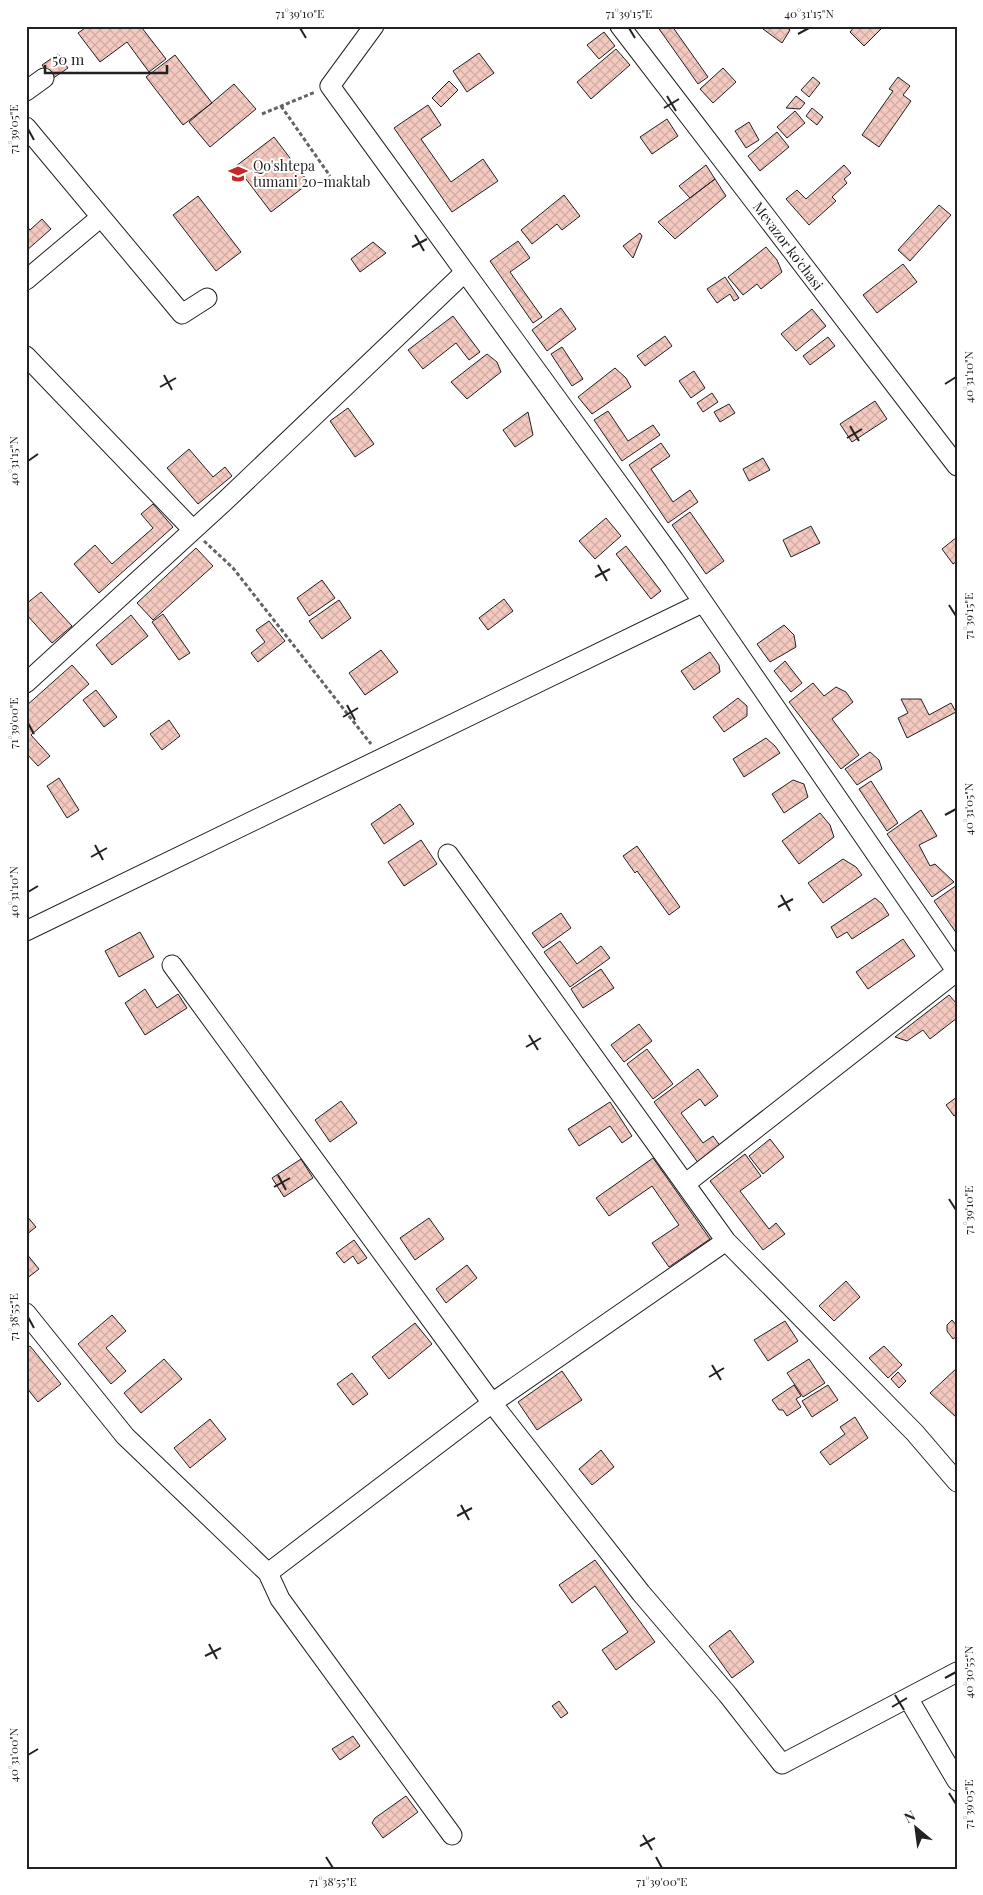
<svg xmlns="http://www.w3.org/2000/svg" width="983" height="1895" font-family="'Playfair Display',serif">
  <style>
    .building { fill: url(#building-cross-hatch); stroke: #222 }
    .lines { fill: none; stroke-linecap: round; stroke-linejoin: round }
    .minor-casing { stroke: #222; stroke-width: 21 }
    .path { stroke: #646464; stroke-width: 3; stroke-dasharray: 4 2.5; stroke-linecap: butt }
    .minor { stroke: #fff; stroke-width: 19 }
    .ticks { fill: none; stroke: #222; stroke-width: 2 }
    .labels { text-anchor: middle; stroke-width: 4; stroke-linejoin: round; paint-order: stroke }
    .poi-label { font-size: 14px; fill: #222; stroke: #fff; text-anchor: start }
    .street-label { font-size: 14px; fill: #222; stroke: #fff }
    .neatline { fill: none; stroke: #222; stroke-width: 2 }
    .ticks-label { font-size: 12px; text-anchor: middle; fill: #222 }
  </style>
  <defs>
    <pattern id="building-cross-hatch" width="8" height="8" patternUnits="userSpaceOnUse" patternTransform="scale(1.25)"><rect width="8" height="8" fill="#f3c9c0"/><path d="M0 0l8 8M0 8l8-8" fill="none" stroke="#d0aca5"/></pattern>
  </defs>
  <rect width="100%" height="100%" fill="#fff"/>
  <!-- building -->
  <path class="building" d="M88,26H144L142,28L166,59L149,72L127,42L100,62L78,33Z
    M657,26H672L708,77L698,84Z
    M765,26H785L790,30L782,43L763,29Z
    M855,26H884L864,46L850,32Z
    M604,32L615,46L599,59L587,45Z
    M616,49L630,65L591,99L577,82Z
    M479,53L494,73L467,92L453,71Z
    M58,54L68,68L52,79L42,65Z
    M175,55L212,103L183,125L146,77Z
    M723,68L736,82L713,103L700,89Z
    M813,77L820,83L809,97L801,90Z
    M898,77L910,86L903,95L911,101L879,147L862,135L893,91L889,89Z
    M449,81L458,90L441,107L432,98Z
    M234,84L256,109L210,147L189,122Z
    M796,96L805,103L800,109L786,108Z
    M428,105L441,125L421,139L451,182L483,159L498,181L452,212L394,128Z
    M812,108L823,117L817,125L806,116Z
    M795,111L805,123L787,138L777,127Z
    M667,119L678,136L652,154L640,137Z
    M749,122L759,140L746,148L735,131Z
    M777,132L789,147L760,171L748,156Z
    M274,137L309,183L271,212L236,166Z
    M706,165L715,179L690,198L679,186Z
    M844,165L851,173L844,179L847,183L832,197L836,201L809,225L786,199L797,190L806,199Z
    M715,179L726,196L675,239L658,222Z
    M564,195L580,216L562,230L557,224L532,244L521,230Z
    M198,196L241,252L216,271L173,215Z
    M939,205L951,215L910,261L898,250Z
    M42,219L51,229L26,251V225L30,230Z
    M640,233L642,236L633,258L623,246Z
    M518,241L530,258L510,272L542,317L533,323L490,261Z
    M373,242L386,253L360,272L351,259Z
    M766,247L777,260L782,272L761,289L757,284L743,295L728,277Z
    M903,264L917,282L877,313L863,295Z
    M725,277L739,298L734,301L730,294L717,303L707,289Z
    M561,308L576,329L547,351L532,330Z
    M812,309L826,326L796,351L781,334Z
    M453,316L480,352L469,360L456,343L423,369L408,350Z
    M665,336L672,346L645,366L637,356Z
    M828,337L835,346L810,365L803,356Z
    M562,347L583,379L572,386L551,354Z
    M487,354L497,362L501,372L467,399L451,382Z
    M615,368L626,378L631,387L592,414L578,397Z
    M694,371L705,388L691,398L679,381Z
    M712,393L718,402L703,412L697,403Z
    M875,401L887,419L852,442L840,424Z
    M729,404L735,413L720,422L714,412Z
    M348,408L374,444L355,457L330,421Z
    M608,411L628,441L653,425L660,435L622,461L594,420Z
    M528,412L533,435L515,447L503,430Z
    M661,443L670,456L651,469L673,502L690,490L698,502L668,523L629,465Z
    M189,449L213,477L225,467L232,476L198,504L167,468Z
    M763,458L770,470L749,481L743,469Z
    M153,504L173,527L99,593L74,564L95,545L112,564L153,528L141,514Z
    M690,512L724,561L706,574L672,525Z
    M606,518L621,536L595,559L579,541Z
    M811,526L820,543L791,557L783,540Z
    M957,537V561L953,564L942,549Z
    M626,546L661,591L651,599L616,554Z
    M196,548L213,566L153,620L137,603Z
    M322,580L335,598L309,616L297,598Z
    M41,592L72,626L52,643L26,614V604Z
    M504,599L513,611L488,630L479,618Z
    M339,600L351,618L322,639L309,621Z
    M163,614L190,653L179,660L152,622Z
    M131,615L148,636L112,665L96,645Z
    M269,621L285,641L258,662L251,653L265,642L256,630Z
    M784,625L794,635L796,647L770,662L757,644Z
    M381,650L398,672L365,695L349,673Z
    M710,652L719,665L720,672L694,690L681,671Z
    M785,661L802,683L791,692L774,671Z
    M72,665L89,684L31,735L50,756L38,766L26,753V706Z
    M813,683L824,696L836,687L846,692L853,702L832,719L859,755L841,769L789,702Z
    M96,690L117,717L104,727L83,700Z
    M738,698L747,706V716L724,732L713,717Z
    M901,699H921L929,715L951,703L956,712L907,738L898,718L908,713Z
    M169,720L180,736L162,750L150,734Z
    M766,738L775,746L780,753L744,777L733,759Z
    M870,752L879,760L882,769L857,785L845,769Z
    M59,778L79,810L67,818L47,786Z
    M793,780L804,784L808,797L784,813L772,794Z
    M871,781L898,823L887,831L859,789Z
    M400,804L414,824L384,844L371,824Z
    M921,810L937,836L919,845L930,866L935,864L954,882L932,897L887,834Z
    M820,813L830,825L834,837L799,864L782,841Z
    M421,840L437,864L404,886L388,862Z
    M637,846L680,907L669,915L637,871L635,873L623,856Z
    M843,859L856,867L862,875L823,903L808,883Z
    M957,885V934L934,901Z
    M875,898L882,904L889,915L852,939L847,932L837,938L831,927Z
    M561,913L571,928L543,948L532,933Z
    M140,932L154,957L119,977L105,951Z
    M903,939L915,956L868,989L856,972Z
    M560,941L577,964L601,946L610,958L570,987L544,952Z
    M601,969L614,988L583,1008L571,989Z
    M145,989L157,1008L178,994L187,1008L145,1035L125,1003Z
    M949,995L957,1004V1018L930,1039L923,1030L907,1041L895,1037Z
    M639,1024L652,1041L624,1062L611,1045Z
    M647,1049L673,1084L653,1099L627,1064Z
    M698,1069L718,1096L705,1106L700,1099L681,1113L703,1143L713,1136L721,1147L699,1164L654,1102Z
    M957,1097V1114L954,1116L946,1105Z
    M341,1101L357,1123L330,1142L315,1120Z
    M610,1102L632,1136L622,1143L610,1126L579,1146L568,1129Z
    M770,1139L784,1157L763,1174L749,1156Z
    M745,1154L761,1176L740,1191L769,1229L776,1223L785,1234L763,1250L710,1181Z
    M653,1158L710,1239L669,1267L652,1243L679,1225L652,1186L609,1216L596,1198Z
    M301,1159L313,1178L284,1197L272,1178Z
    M26,1215L36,1227L26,1235Z
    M429,1218L444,1239L415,1260L400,1238Z
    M354,1240L367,1258L358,1264L353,1256L344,1263L336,1253Z
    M26,1253L39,1269L26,1279Z
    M467,1265L477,1278L446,1303L436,1289Z
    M846,1281L860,1297L834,1321L819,1306Z
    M112,1315L126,1331L106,1348L126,1371L111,1384L78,1344Z
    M952,1320L957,1326V1336L953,1339L947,1331V1325Z
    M785,1321L798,1341L768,1361L754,1340Z
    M415,1323L432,1344L389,1379L372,1357Z
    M30,1346L61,1384L38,1402L26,1387V1349Z
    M884,1346L902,1365L888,1378L869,1358Z
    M164,1359L182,1379L141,1413L124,1393Z
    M809,1359L825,1383L803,1397L787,1373Z
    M957,1368V1418L930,1393Z
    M562,1371L582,1400L537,1430L518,1402Z
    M898,1372L906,1381L899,1388L891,1379Z
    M352,1373L368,1394L353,1405L337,1384Z
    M794,1385L801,1396L796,1399L801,1407L787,1416L783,1410H779L772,1400Z
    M828,1385L838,1400L812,1417L802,1401Z
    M855,1417L868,1438L830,1465L820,1452L845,1434L840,1427Z
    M210,1419L226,1439L190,1468L174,1448Z
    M601,1450L614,1467L592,1485L579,1469Z
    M595,1560L655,1642L616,1670L602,1650L628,1632L595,1586L572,1603L559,1585Z
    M730,1630L754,1662L732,1678L709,1646Z
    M559,1701L568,1713L561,1718L552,1706Z
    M353,1736L360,1746L340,1760L332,1749Z
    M406,1796L418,1812L383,1838L372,1823L375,1818Z"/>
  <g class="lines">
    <!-- minor casing -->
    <g class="minor-casing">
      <path id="minor" d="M374,26L330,86L674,560L957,972
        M620,26L957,466
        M26,91L44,78
        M26,127L182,314L207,298
        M26,280L101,217
        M26,356L193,530
        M26,683L226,500L464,273
        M26,931L702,603
        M172,965L492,1403L641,1593L728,1695L782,1764L957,1672
        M685,1184L956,972
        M726,1241L915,1433L957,1482
        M26,1313L125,1436L268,1573L492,1403L726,1241L448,854
        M268,1573L280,1599L452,1835
        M908,1698L957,1781"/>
    </g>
    <!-- path -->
    <path class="path" d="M281,106L330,176
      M262,114L315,92
      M204,541L233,568L371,744"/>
    <!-- minor -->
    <use href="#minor" class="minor"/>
  </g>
  <!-- ticks -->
  <path class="ticks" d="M300,28L306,38M629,28L635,38M798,34L809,28M667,96L676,111M664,108L679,99M28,129L34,140M415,235L424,251M412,247L427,239M164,375L172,390M945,384L956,377M160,387L176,378M850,426L859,441M847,438L862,429M28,461L38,454M598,565L607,581M595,577L610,569M949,605L956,616M347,705L355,720M343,717L358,708M28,723L34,734M945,815L956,809M95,845L103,860M91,857L107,848M28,892L38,886M781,895L790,911M778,907L793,899M529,1035L538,1050M526,1047L541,1038M278,1175L286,1190M274,1187L290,1178M949,1199L956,1210M28,1317L34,1328M712,1365L721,1380M709,1377L724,1368M461,1505L469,1520M457,1516L472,1508M209,1644L217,1659M205,1656L221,1648M945,1678L956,1672M895,1695L904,1710M892,1707L907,1698M28,1755L38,1749M949,1793L956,1804M643,1835L652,1850M640,1846L655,1838M326,1857L333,1868M656,1857L662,1868"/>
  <!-- icons -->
  <defs>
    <g id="school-bare" transform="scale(1.5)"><path d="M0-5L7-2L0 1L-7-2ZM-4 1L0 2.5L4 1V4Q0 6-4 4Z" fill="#c62828" stroke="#fff" stroke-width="2.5" paint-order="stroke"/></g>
  </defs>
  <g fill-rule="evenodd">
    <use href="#school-bare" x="238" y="174"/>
  </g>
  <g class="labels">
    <!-- poi labels -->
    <g class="poi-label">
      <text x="253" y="171">Qo'shtepa<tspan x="253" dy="16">tumani 20-maktab</tspan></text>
    </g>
    <!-- street labels -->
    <g class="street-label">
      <text transform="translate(788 246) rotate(53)" y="5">Mevazor ko'chasi</text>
    </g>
  </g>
  <!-- border -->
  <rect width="983" height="1895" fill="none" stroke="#ffffff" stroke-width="55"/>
  <!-- north arrow -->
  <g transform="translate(916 1828) rotate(331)" stroke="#ffffff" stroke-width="4" paint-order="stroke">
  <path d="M0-4L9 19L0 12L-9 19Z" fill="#222222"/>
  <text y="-8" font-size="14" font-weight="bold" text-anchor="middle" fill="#222222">N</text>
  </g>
  <!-- scale -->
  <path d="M45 65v8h122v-8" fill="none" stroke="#222222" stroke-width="2.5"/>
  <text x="52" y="65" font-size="15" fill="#222222" stroke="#ffffff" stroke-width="4" paint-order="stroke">50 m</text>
  <rect x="28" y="28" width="928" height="1840" class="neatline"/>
  <g class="ticks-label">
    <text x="300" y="18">71°39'10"E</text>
    <text x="629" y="18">71°39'15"E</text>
    <text x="809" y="18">40°31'15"N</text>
    <text transform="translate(14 129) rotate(-90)" y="4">71°39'05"E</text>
    <text transform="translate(969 377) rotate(-90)" y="4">40°31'10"N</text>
    <text transform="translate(14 461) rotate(-90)" y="4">40°31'15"N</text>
    <text transform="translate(969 616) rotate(-90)" y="4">71°39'15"E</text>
    <text transform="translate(14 723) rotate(-90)" y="4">71°39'00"E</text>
    <text transform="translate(969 809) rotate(-90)" y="4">40°31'05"N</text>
    <text transform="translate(14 892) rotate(-90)" y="4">40°31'10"N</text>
    <text transform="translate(969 1210) rotate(-90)" y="4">71°39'10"E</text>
    <text transform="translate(14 1317) rotate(-90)" y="4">71°38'55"E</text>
    <text transform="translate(969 1672) rotate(-90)" y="4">40°30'55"N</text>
    <text transform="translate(14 1755) rotate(-90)" y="4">40°31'00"N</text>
    <text transform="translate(969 1804) rotate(-90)" y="4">71°39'05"E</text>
    <text x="333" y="1886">71°38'55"E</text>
    <text x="662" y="1886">71°39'00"E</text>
  </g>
</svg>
